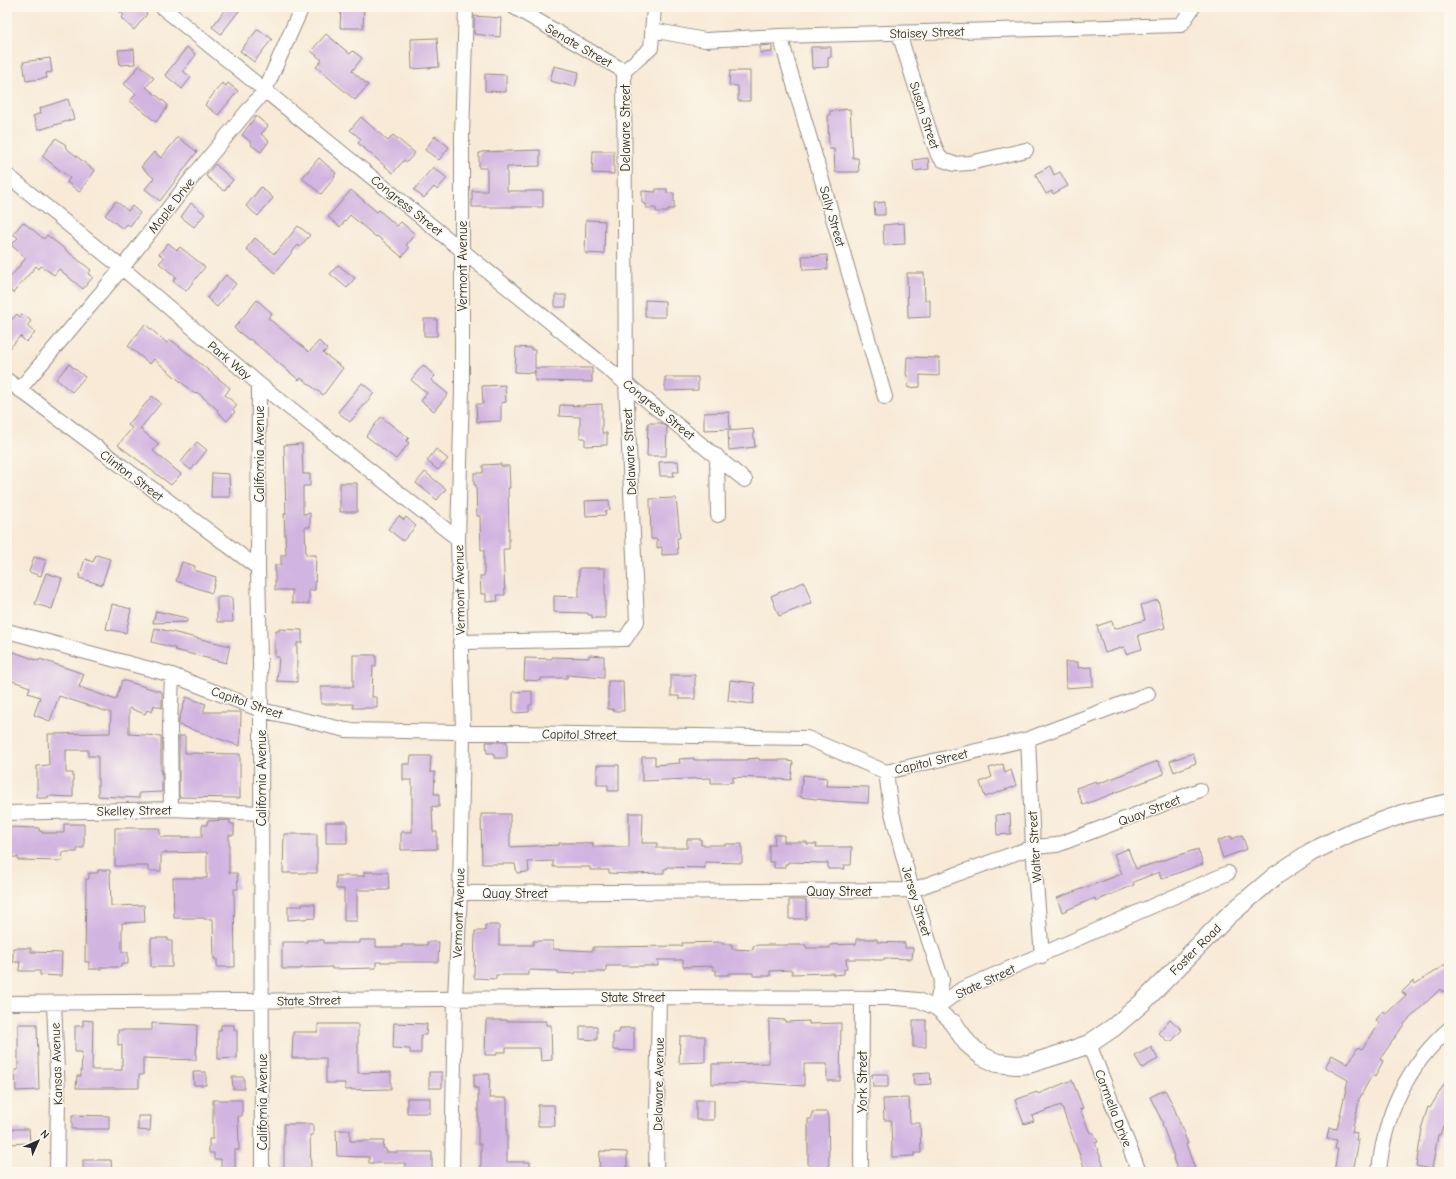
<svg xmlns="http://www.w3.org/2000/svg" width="1456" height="1179" font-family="'Comic Neue',sans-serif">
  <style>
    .building { fill: #d2b4e1 }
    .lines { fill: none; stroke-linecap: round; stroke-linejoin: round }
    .minor-casing { stroke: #928a81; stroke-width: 16 }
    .tertiary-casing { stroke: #928a81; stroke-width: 20 }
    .minor { stroke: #fff; stroke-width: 14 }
    .tertiary { stroke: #fff; stroke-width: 18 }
    .labels { text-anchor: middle; stroke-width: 3; stroke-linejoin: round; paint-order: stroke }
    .street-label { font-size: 13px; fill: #2b2b2b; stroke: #fbf7ec }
  </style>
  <rect width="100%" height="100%" fill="#fbf7ec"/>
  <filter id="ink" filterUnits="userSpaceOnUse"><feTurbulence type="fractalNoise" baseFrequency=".025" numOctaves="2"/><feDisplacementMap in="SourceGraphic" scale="8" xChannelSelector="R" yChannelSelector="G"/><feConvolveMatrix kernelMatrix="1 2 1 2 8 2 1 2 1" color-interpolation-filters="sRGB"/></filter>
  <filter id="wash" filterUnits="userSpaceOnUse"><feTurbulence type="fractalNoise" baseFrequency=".012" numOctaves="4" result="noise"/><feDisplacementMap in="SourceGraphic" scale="16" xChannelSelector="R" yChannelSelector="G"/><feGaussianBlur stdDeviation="0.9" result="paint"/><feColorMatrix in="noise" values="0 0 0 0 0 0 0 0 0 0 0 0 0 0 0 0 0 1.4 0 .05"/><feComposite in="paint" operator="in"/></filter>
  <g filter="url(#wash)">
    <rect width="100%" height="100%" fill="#f8ead7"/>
    <g id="blocks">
      <!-- building -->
      <path class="building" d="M114,7H139L147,14L134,30L121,18L124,15Z
        M227,7H242L221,34L212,27Z
        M341,7H364L363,28H340Z
        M474,16L501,18L500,37L474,34Z
        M258,29L272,39L254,62L240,51Z
        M326,34L350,54L353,51L362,58L352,71L368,85L355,100L316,67L322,60L311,51Z
        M437,38L439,67L412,69L411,39Z
        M772,45V52L760,53V46Z
        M187,47L196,55L183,71L191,77L182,89L165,75Z
        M811,47H831V57L828,58V67L812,68Z
        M134,49L135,64L120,65L118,50Z
        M50,58L52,72L46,73L47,78L26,81L23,62Z
        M140,65L154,78L146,87L167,104V108L156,122L130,101L136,94L124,84Z
        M554,66L579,72L575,87L550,81Z
        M730,71H750V101H738V86L729,85Z
        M485,74L506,75V92L485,91Z
        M222,83L226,86L228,83L238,91L218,115L205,105Z
        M68,99L74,119L42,129H38L33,116L41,113L40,108Z
        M850,109L853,158H858L859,172H835L834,149H829L828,115H830V111Z
        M256,116L268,126L261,134L269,141L261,152L251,145L252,143L242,135Z
        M361,117L388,141L393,135L415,153L407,162L404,160L393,173L358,143L361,139L350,130Z
        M435,136L449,147L439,160L425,150Z
        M178,137L197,152L160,201L145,189L154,178L141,167L154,152L161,158Z
        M56,138L66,145L65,147L95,171L79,192L67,182L70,178L42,156Z
        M540,150V166L507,167V191H543V207H472V191H487V168H479V153H481V152Z
        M593,151H614V174L592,173Z
        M319,158L336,173L334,176L335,177L321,194L302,178Z
        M928,158L929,169L914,171L913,160Z
        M215,164L233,180L224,191L206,176Z
        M1050,166L1054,175L1060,172L1068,186L1053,194L1052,191L1046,194L1035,174Z
        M433,167L447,178L437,190L434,187L424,198L414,190Z
        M261,187L273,198L258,216L246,206Z
        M656,189H667V193H674V209H668V212H656V208H646V204L642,203V191L656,192Z
        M351,190L377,212L379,210L397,226L401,222L415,234L406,245L409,248L402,257L377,236L376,237L350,215L340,227L328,217Z
        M116,201L128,211L132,206L140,213L130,226L127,224L123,229L105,215Z
        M885,202V215H875L874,203Z
        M191,203L205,214L194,227L181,217Z
        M586,220L605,221L604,254L585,253Z
        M23,222L44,239L47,235L91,270L88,274L93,277L83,289L59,269L54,275L41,266L39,269L36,266L13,293L7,288V281L26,258L11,245L18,238L13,234Z
        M904,223L905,244L884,245L883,225Z
        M298,226L310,235L300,247L298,245L275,273L246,249L255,238L274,254L275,252L276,253Z
        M168,243L177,250L180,247L205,267L186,291L173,281L176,277L159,263L164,258L159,254Z
        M827,255L828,269L803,270L802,256Z
        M338,265L355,278L347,288L330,274Z
        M907,273H924L925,300H930V317L908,318Z
        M226,275L236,284L217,307L207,298Z
        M555,295H566V307H555Z
        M257,300L272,313L268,318L309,352L319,341L327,349L323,353L343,368L323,395L301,378L299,380L250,339L249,340L234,328Z
        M645,300L665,301V317H645Z
        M17,314L20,317L23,314L31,321L27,326L35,333L26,342L20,336L7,352V325Z
        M424,319H437V336H424Z
        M145,324L167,343L170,340L174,342L230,388L225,395L237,405L233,410L235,412L227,421L217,411L218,410L197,392L195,394L154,359L150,364L128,346Z
        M516,347L532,348V350H535V368H592V382L535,381V370L534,373L515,372Z
        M907,357L939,358V376L920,375V387L908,388L907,375H906Z
        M69,364L85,377L72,392L56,379Z
        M423,365L435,376L431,380L448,394L434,411L421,401L427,393L411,380Z
        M665,377H698V390L665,391Z
        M362,383L374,393L350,422L338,412Z
        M505,385L506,402L501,403V421L477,422L476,404H483L482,386Z
        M152,396L161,403L140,429L159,444L153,451L181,474L171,485L118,445L132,428L128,425Z
        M602,404V433H607V445L585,446V438H580V417L559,416L560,405L585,406L584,405Z
        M729,412L730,429L704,430V413Z
        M381,417L409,438L406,441L409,443L396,459L366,436Z
        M648,423H661L667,427L666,456H647Z
        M753,429L755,447L729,450L728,431Z
        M197,442L207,450L191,470L181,462Z
        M302,444L303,474H310V486H303V514L310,513V527H305L306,555H316L315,590H309V604L292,603V590H275V565H281V555H286L284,514H286L284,445Z
        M436,449L448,459L438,470L427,461Z
        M678,461L679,472H673L674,476H660L659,462Z
        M501,464V466H509L510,488H508L509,535V549H503L505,595H497L498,601L486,602V594H481L480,576H484V550H481L480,516H477L476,485H474V473H483V465Z
        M425,472L446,489L437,500L416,483Z
        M212,473L229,474L230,497H211Z
        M340,483H357V512H340Z
        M676,498L680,538H677L678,554L662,555V547L657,548V539H651L650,499Z
        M609,500L610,510L605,511L606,515L586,516L585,501Z
        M399,516L404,520L406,517L416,526L403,541L388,529Z
        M96,555L110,559L102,585L79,578L85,559L93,562Z
        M34,557L46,560L41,576L29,572Z
        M182,562L195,566L194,570L216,577L212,593L176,581Z
        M579,568H605V618H592V615H588V613L554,612V596L579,597Z
        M46,573L62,578L52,609L35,604Z
        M804,582L812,603L779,616L771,596Z
        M217,597H232L233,622H217Z
        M1158,600L1165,628L1138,635L1142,649L1126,654L1124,647L1105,653L1097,626L1112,621L1114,629L1145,620L1141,605Z
        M112,604L131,609L126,633L106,629Z
        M156,611L187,618V622L153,623Z
        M155,628L230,646L226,663L175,650V648L152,642Z
        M279,629L302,630V643H297V682L277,681L279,657H275V645L276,631H279Z
        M11,651L39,661L40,659L84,674L79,687L116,700L122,680L162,692V708L154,705L152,712L147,710L145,714L129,708V734L161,736V774L162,770V792L139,793V798L98,796V756H88V750H66V773H73V797L48,796V798H37V766L49,765L48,734L110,733L111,713L59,696L50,721L34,715L40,697L28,693L30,687L7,679V661Z
        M353,655H376V666H373L372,697H377V708H353V704H321V687H353Z
        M589,655L604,656V678L567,675V678H541V681L524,680L525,658L552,659V657L589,658Z
        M1065,662H1078V668L1092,667L1093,686L1066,688Z
        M671,675H695V699H679V696H671Z
        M730,680L755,683L753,704L728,701Z
        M608,681H623L624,711H613V709H608Z
        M532,691V705H529V712L513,713V692Z
        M186,697L206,704L203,712H241L240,746L179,725V720Z
        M179,736H185V753L240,754V798L179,797Z
        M486,742H507V758H494V753H487Z
        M1193,753L1196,763L1174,772L1170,761Z
        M411,756H431L430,772H435L434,794H439V807L432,806L433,832H437V849L401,850V832H412V780H403V764H410Z
        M642,757H655V765L680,763L679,759L694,758V760H747V759L759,758V760H788V761L793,762L791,780L762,778L733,777V782L725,783H711V778L642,781Z
        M1158,761L1164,774L1083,805L1076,788L1096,781L1097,784Z
        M1003,764L1005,773L1011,770L1016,786L985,797L980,782L992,777L989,768Z
        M597,765H619V791H608V785H597Z
        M803,775L827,778L826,786L869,787L868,803L832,801L800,797Z
        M629,813H643L642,843H657V848H687V839H701V845H726V844H742V863L705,862V868L667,867V869H664V873L630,874L609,873V870H590V867H553V861L528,862L529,872L517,873L515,864H482L481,814H510V847L559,845V843H593V847H629Z
        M1010,814L1011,834L997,835L996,815Z
        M230,820V824H234V835H229V873H237L238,889H234L235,967H217V959H214L213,919H204V918H174L173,878H207V852L161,853V871H148V866H115V828H159L161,837H202V825H207V821Z
        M326,822H347V843H326Z
        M64,824H84V848H78L77,852H62L63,861L18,860V857H7V827L39,828V831H42V833H64Z
        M284,834H317V873H283Z
        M775,835H784V842H807V844H817L816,847H852L851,865H844L845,869H828V863H824L788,862V864H785V868H774V862H769V845H774Z
        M1242,835L1247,849L1223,858L1217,841L1231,836L1232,839Z
        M1128,849L1136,869L1198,849L1203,864L1161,879L1159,872L1133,882L1134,885L1096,901L1095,898L1062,912L1057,898L1122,874L1114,854Z
        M98,870H110L111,906L144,905L145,922L122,923V952H128V964H121V967H101V969H89V962H85L86,879H89V873H98Z
        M364,872H388L389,890H357V921H344V889H336V876H364Z
        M789,900H806V919H789Z
        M302,904H315V918L288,920V906H302Z
        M485,925H499V945H533V941H553V949L593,951V947L682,946V943L722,942V944H732V949L753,950V946L759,945H806V948H830V945L856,944V939H877V942L905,943V948H913L912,959L884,958V960H873L872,959H846L847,969H844V974L833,975V973L792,974V970L770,971V976H753V973H729V975H716V970H713V966L683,967V960H658V966H606V972H575V974L558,973V971L528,970V975H496V979L474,978L475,931H485Z
        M151,938H168V941H172V967H151Z
        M307,940H324V943H360V940H376V947H402L401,945H427V942H439L438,962H376V968L332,969V967L301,968V969H282V942H307Z
        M13,948H31V952L62,953L61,976L40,975V971H19L20,962H13Z
        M1449,962V987L1442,992L1440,989L1405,1023L1380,1059L1383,1061L1375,1077L1372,1075L1358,1101H1359L1352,1132L1357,1133L1356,1140H1359L1353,1172H1334L1338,1149H1335L1337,1140L1327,1139L1329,1128L1337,1129L1348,1080L1325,1067L1332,1055L1348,1064L1358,1047L1362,1049L1380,1023L1376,1020L1383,1011L1387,1013L1406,995L1402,992L1413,981L1415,984Z
        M769,1019L785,1020V1022L809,1021V1024L841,1023L840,1081H827V1064H804V1086L760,1083L712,1084V1064L769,1063Z
        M1170,1019L1182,1030L1172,1041H1167L1158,1033Z
        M83,1020L93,1021L92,1070H122V1045H118V1030H152V1023L197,1025L196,1060L143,1058V1075H139V1088H76L77,1076H81L82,1052H75V1026H83Z
        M486,1020H506V1021H546V1025H551L552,1060L541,1061L540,1048H506V1052H497V1055H485Z
        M913,1020H926V1047H913Z
        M394,1023L427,1024L426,1035H421V1053H410V1049L393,1048Z
        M18,1024H37L39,1090L16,1091L15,1070H18Z
        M318,1024H358V1073L391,1072V1089L345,1090V1083H326V1058H292L293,1032H318Z
        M221,1025H234V1030L237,1031V1058L218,1059V1030H221Z
        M580,1026H597V1040L580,1039Z
        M620,1028H634V1051L613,1050V1033H619Z
        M680,1036H705V1062L679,1063Z
        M1151,1047L1158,1059L1142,1068L1135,1056Z
        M193,1072H206V1085H194Z
        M429,1072H442V1088H429Z
        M930,1073L931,1084L914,1085L913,1074Z
        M474,1074H490L489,1098H507V1162H530V1172H481V1144H478V1088H474Z
        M872,1074H888V1087H873Z
        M1449,1076V1128L1443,1126L1440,1135H1438L1432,1169L1416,1166L1422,1129H1421L1428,1107L1430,1108Z
        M232,1077H244V1089H233Z
        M1072,1080L1083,1108L1080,1109L1090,1133L1093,1132L1098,1142L1095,1143L1106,1172H1086L1061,1105L1032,1116L1034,1121L1024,1124L1015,1100L1037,1092L1038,1094Z
        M1165,1090L1173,1105L1188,1144H1186L1196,1172H1178L1173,1158L1174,1157L1162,1124L1163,1123L1150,1097Z
        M407,1098H430V1113H407Z
        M909,1098L910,1123H920L921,1153H914V1156L892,1157L891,1120H884L883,1099Z
        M213,1100H242V1116H238L239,1150H235V1172H221V1159H214V1153H209V1139H213Z
        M696,1100H714V1120H696Z
        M538,1105H554L555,1126H538Z
        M812,1112H828L829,1170H810V1165H808V1119H812Z
        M72,1115L109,1116V1129H72Z
        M138,1116H151L150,1131L138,1130Z
        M284,1124H313V1135H310L311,1170H284Z
        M7,1129H29L30,1143L7,1144Z
        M336,1130H350V1141H384L383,1148L386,1149V1152H432V1172H405V1163H369V1157L337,1156Z
        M600,1151L627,1152V1172H599Z
        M83,1160H111L112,1172H83Z"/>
    </g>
  </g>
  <g filter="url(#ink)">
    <use href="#blocks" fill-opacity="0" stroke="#928a81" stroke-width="1"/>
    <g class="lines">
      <!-- minor casing -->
      <g class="minor-casing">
        <path id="minor" d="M162,7L745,480
          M514,7L624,71
          M652,30L705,40L780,36L1181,25L1193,7
          M899,33L931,136L938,155L943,160L954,164L970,163L1026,150
          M780,36L885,397
          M624,71L651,48L654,7
          M7,175L122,268L259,384L458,539
          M7,380L258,568
          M259,384L258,568L261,710L262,1172
          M19,390L122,268L195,174L265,90L302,7
          M717,456L718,515
          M7,631L172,675L261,710L346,730L807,738L886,772L1028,739L1148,694
          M460,642L625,639L637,621L626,382L624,71
          M1028,739L1033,847L1042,956
          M886,772L891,809L912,890L942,980L936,1008
          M171,809L170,726L172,675
          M7,813L171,809L262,813
          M460,893L912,890L1033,847L1057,845L1200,790
          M7,1003L659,997L897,998L918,1000L936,1008L953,1023
          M54,1003L58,1095L57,1172
          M936,1008L962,989L1228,873
          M1089,1044L1139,1172
          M861,1165L862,998
          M452,1172L455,999L460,893L463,732L458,539L462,389V135L466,7
          M656,1172L659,997
          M1379,1172C1384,1116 1406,1067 1449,1029"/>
      </g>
      <!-- tertiary casing -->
      <g class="tertiary-casing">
        <path id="tertiary" d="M953,1023L967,1043L982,1056L997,1063L1016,1065L1029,1064L1064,1053L1089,1044L1114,1027L1143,1002L1228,916L1275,876L1311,852L1352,832L1406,813L1449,803"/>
      </g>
      <!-- minor -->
      <use href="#minor" class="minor"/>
      <!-- tertiary -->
      <use href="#tertiary" class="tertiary"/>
    </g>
  </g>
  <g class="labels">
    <!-- street labels -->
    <g class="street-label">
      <text transform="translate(927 32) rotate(-2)" y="5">Staisey Street</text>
      <text transform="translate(579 45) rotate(30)" y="5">Senate Street</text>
      <text transform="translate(925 115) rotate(72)" y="5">Susan Street</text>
      <text transform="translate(625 128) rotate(-90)" y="5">Delaware Street</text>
      <text transform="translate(171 205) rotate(-52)" y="5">Maple Drive</text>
      <text transform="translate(407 205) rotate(39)" y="5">Congress Street</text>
      <text transform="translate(833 216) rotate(74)" y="5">Sally Street</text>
      <text transform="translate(462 266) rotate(-90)" y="5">Vermont Avenue</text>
      <text transform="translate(230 360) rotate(40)" y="5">Park Way</text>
      <text transform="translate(659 409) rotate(39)" y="5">Congress Street</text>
      <text transform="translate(629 452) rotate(-93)" y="5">Delaware Street</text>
      <text transform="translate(259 454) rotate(-90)" y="5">California Avenue</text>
      <text transform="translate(132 475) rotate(37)" y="5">Clinton Street</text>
      <text transform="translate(459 590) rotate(-91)" y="5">Vermont Avenue</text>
      <text transform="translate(247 702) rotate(19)" y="5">Capitol Street</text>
      <text transform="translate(579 734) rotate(1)" y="5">Capitol Street</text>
      <text transform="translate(931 761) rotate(-13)" y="5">Capitol Street</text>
      <text transform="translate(261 778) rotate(-90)" y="5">California Avenue</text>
      <text transform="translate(134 810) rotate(-1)" y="5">Skelley Street</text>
      <text transform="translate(1149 810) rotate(-21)" y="5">Quay Street</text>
      <text transform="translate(1034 847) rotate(-94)" y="5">Walter Street</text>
      <text x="839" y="896">Quay Street</text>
      <text x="515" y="898">Quay Street</text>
      <text transform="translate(917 901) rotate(73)" y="5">Jersey Street</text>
      <text transform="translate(458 913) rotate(-88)" y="5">Vermont Avenue</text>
      <text transform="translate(1195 949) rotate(-45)" y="5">Foster Road</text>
      <text transform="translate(985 981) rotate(-25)" y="5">State Street</text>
      <text x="633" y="1002">State Street</text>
      <text transform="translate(309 1000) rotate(-1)" y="5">State Street</text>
      <text transform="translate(56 1064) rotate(-92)" y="5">Kansas Avenue</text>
      <text transform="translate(862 1082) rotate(-90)" y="5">York Street</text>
      <text transform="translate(658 1084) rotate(-89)" y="5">Delaware Avenue</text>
      <text transform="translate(262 1102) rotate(-90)" y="5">California Avenue</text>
      <text transform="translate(1114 1108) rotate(69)" y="5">Carmella Drive</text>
    </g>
  </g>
  <!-- margin -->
  <rect width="1456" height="1179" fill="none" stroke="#fbf7ec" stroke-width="24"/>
  <!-- north arrow -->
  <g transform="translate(38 1141) rotate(45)" stroke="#fbf7ec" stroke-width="3" paint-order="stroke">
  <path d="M0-3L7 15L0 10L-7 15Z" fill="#2b2b2b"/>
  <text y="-6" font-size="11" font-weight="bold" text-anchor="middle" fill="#2b2b2b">N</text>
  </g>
</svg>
